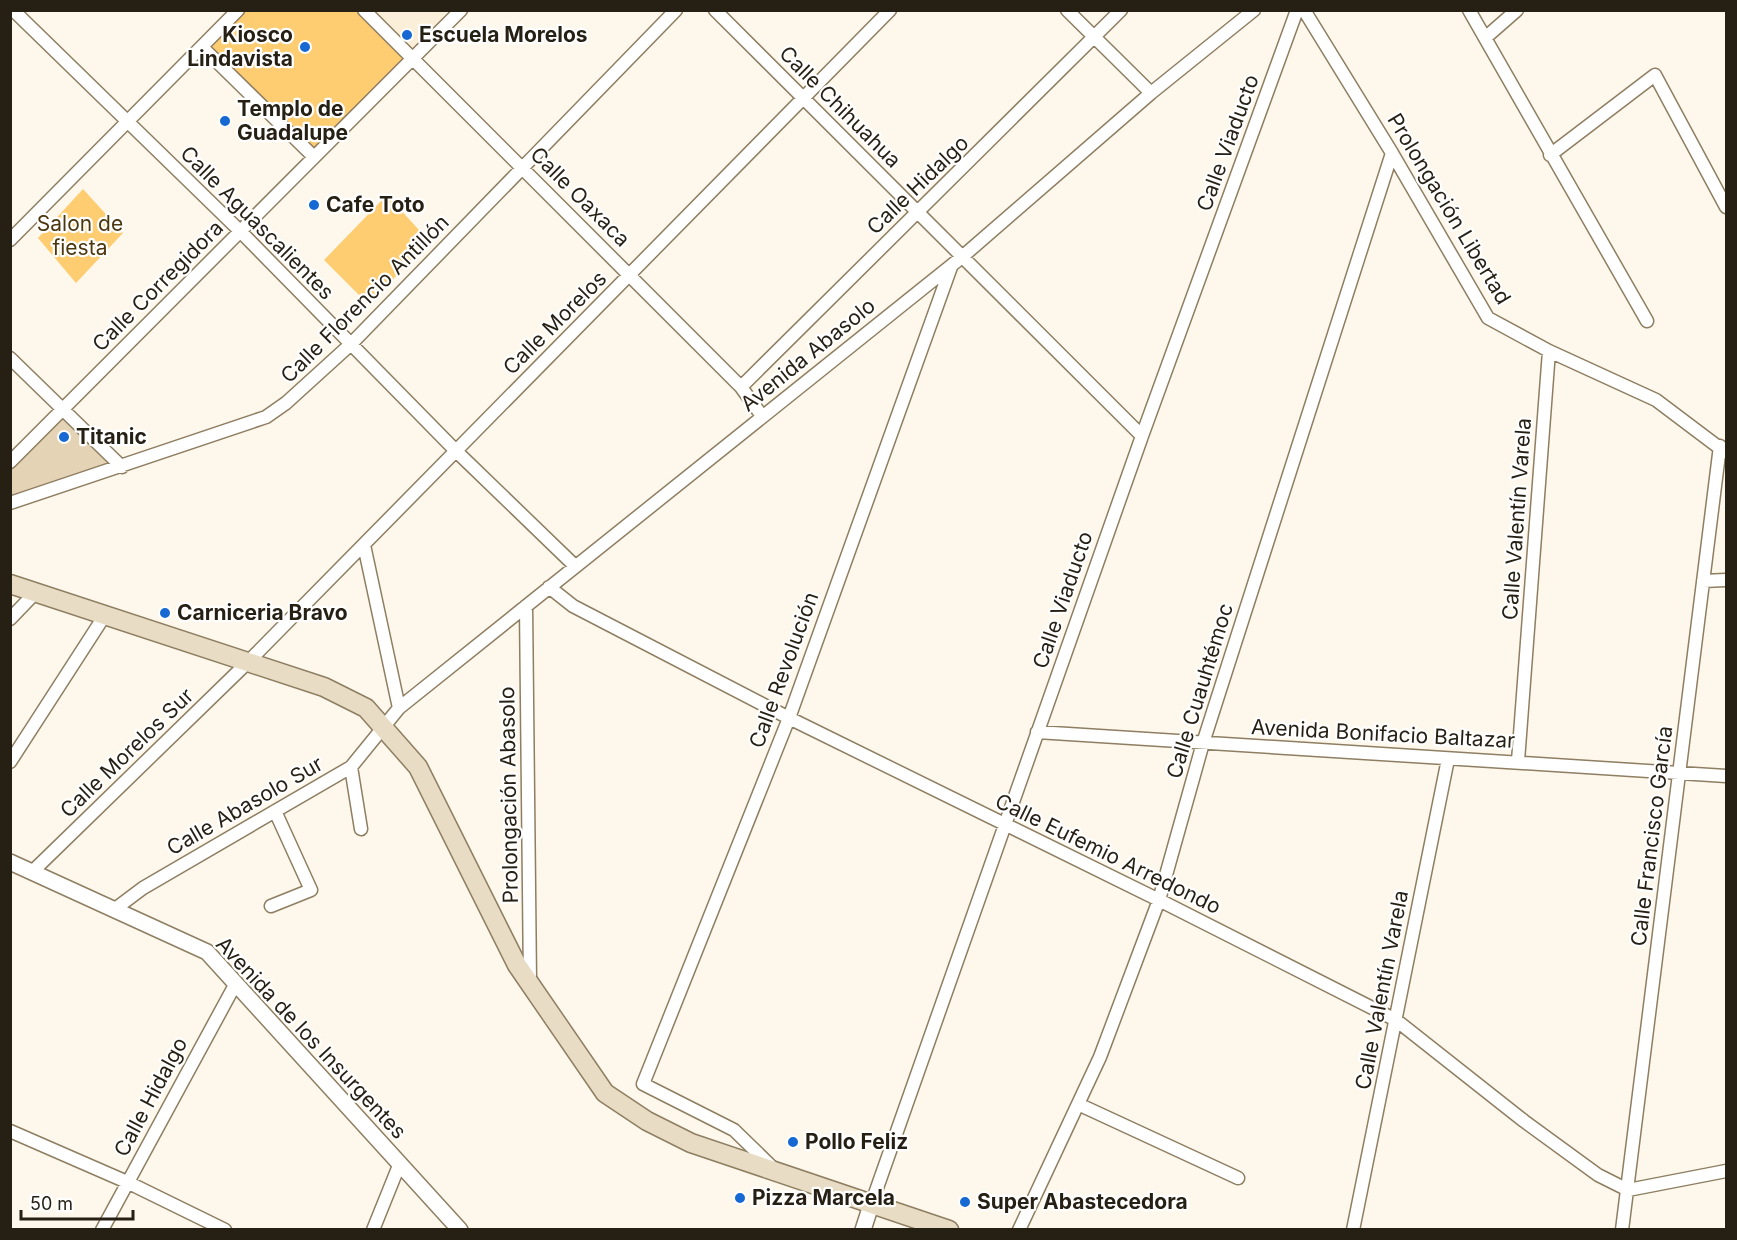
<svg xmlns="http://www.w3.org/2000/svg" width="1737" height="1240" font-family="Inter,sans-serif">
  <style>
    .built { fill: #fcefd9 }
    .green { fill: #fecc71 }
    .building { fill: #e5d3b5 }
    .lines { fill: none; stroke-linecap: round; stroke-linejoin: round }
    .minor-casing { stroke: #8e7e62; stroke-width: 15 }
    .tertiary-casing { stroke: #8e7e62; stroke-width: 18 }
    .secondary-casing { stroke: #8e7e62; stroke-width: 21 }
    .minor { stroke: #fff; stroke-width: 12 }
    .tertiary { stroke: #fff; stroke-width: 15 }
    .secondary { stroke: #e8dcc4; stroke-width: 18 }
    .poi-dot { fill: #1668d2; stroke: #fff; stroke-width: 2 }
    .labels { text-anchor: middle; stroke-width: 4.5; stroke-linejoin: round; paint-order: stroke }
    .poi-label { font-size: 21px; font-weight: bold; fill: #261f14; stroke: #fff; text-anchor: start }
    .street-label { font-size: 21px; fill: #261f14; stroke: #fff }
    .park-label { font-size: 21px; fill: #4d380e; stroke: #fff }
  </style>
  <rect width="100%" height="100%" fill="#fef7eb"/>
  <!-- built -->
  <path class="built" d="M360,11H447L410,59Z"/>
  <!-- green -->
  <path class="green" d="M238,11H360L410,59L314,157L202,47Z
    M83,189L123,233L76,283L38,238Z
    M387,195L429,241L369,305L324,260Z"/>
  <!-- building -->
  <path class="building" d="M63,410L121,467L10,502V464Z"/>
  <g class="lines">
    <!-- minor casing -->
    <g class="minor-casing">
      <path id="minor" d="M13,10L240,231L456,451L575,566
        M364,10L741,387L762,416
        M715,10L1142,436
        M1067,10L1151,93
        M1304,10L1392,153L1488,318L1549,351L1656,400L1725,452
        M1469,10L1647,321
        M1485,38L1517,10
        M202,47L314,157
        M1550,155L1655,75L1726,207
        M10,240L238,10
        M10,358L122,467
        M741,387L1121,10
        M10,462L461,10
        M10,503L266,417L286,403L351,344L676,10
        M364,545L399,708
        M1703,581L1726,580
        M549,587L573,606L789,718L1159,900L1396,1020L1524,1121L1598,1175L1628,1190L1726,1171
        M526,606L530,983
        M10,619L36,592
        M1037,732L1726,776
        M1518,761L1549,351
        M10,762L105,615
        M351,767L361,829
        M32,872L248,662L890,10
        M271,906L311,890L275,811
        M115,909L143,888L351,767L399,708L962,257L1151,93L1254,10
        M1078,1104L1238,1178
        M10,1131L127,1182L225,1230
        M773,1168L734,1130L643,1084L789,718L951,267
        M871,1205L1142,436L1297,10
        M102,1230L236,983
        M373,1230L400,1163
        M1019,1230L1100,1057L1159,900L1203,743L1392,153
        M1353,1230L1448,759
        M1622,1230L1720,446"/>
    </g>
    <!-- tertiary casing -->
    <g class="tertiary-casing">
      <path id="tertiary" d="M10,862L207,952L460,1230
        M863,1230L871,1205"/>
    </g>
    <!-- secondary casing -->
    <g class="secondary-casing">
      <path id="secondary" d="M10,584L324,687L366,708L418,767L517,965L605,1093L647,1121L691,1143L949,1230"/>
    </g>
    <!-- minor -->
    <use href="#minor" class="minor"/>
    <!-- tertiary -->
    <use href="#tertiary" class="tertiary"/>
    <!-- secondary -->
    <use href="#secondary" class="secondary"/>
  </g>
  <!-- markers -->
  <g class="poi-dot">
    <circle cx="407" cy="35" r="6"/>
    <circle cx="305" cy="47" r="6"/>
    <circle cx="225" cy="121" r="6"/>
    <circle cx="314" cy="205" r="6"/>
    <circle cx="64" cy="437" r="6"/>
    <circle cx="165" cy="613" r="6"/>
    <circle cx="793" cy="1142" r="6"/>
    <circle cx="740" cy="1198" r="6"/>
    <circle cx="965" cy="1202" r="6"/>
  </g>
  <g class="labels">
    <!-- poi labels -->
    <g class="poi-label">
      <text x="293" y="42" text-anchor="end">Kiosco<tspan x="293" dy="24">Lindavista</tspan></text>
      <text x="419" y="42">Escuela Morelos</text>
      <text x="237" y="116">Templo de<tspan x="237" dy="24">Guadalupe</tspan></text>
      <text x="326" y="212">Cafe Toto</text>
      <text x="76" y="444">Titanic</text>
      <text x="177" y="620">Carniceria Bravo</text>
      <text x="805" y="1149">Pollo Feliz</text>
      <text x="752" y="1205">Pizza Marcela</text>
      <text x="977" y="1209">Super Abastecedora</text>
    </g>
    <!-- street labels -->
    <g class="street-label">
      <text transform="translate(840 107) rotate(45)" y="7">Calle Chihuahua</text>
      <text transform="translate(1228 143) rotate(-70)" y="7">Calle Viaducto</text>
      <text transform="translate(918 185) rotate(-44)" y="7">Calle Hidalgo</text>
      <text transform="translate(580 197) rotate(45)" y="7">Calle Oaxaca</text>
      <text transform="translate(1449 209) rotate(59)" y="7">Prolongación Libertad</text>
      <text transform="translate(257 223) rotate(45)" y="7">Calle Aguascalientes</text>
      <text transform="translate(158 286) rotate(-45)" y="7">Calle Corregidora</text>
      <text transform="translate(365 299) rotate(-45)" y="7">Calle Florencio Antillón</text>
      <text transform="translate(555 323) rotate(-45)" y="7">Calle Morelos</text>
      <text transform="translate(808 355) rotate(-39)" y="7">Avenida Abasolo</text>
      <text transform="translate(1517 519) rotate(-86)" y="7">Calle Valentín Varela</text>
      <text transform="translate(1063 600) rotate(-71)" y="7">Calle Viaducto</text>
      <text transform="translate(784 670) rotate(-70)" y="7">Calle Revolución</text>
      <text transform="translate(1200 691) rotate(-73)" y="7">Calle Cuauhtémoc</text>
      <text transform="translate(1383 734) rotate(3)" y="7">Avenida Bonifacio Baltazar</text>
      <text transform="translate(127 753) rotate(-44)" y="7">Calle Morelos Sur</text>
      <text transform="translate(509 795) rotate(-91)" y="7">Prolongación Abasolo</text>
      <text transform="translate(245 806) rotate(-30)" y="7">Calle Abasolo Sur</text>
      <text transform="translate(1652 836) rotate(-83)" y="7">Calle Francisco García</text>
      <text transform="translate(1108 854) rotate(26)" y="7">Calle Eufemio Arredondo</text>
      <text transform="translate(1382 990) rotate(-79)" y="7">Calle Valentín Varela</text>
      <text transform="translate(311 1038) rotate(47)" y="7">Avenida de los Insurgentes</text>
      <text transform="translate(151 1097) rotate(-62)" y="7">Calle Hidalgo</text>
    </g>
    <!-- park labels -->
    <g class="park-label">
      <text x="80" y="231">Salon de<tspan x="80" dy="24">fiesta</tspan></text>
    </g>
  </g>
  <!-- border -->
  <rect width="1737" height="1240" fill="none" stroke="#261f14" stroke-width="24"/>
  <!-- scale -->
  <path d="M21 1210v9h112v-9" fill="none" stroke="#261f14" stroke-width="3"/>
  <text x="30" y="1210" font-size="18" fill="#261f14" stroke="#ffffff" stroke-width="4.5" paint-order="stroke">50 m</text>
</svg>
